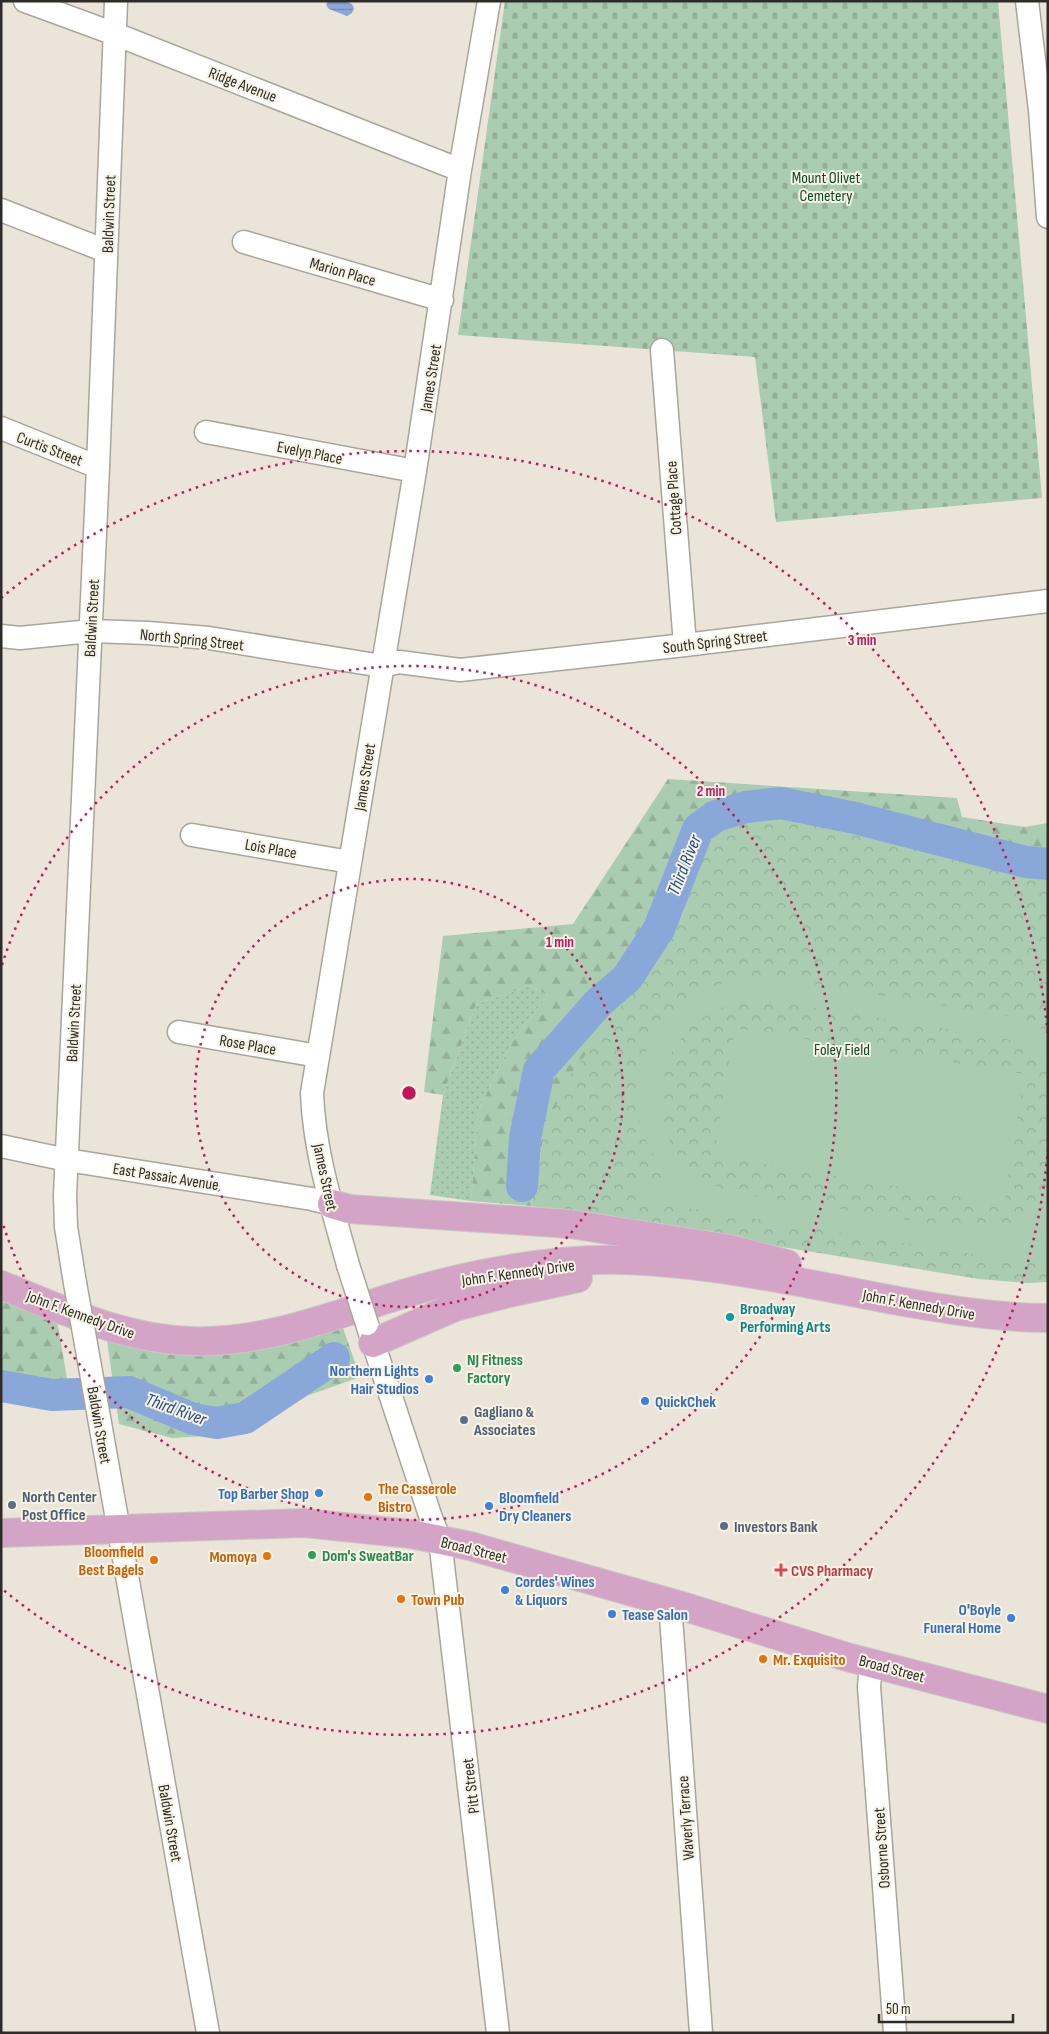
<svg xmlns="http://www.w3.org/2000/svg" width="1049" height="2034" font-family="'Sofia Sans Condensed',sans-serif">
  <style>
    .grass { fill: url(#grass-dots) }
    .forest { fill: url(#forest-firs) }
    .cemetery { fill: url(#cemetery-stones) }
    .park { fill: url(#park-crowns) }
    .garden { fill: #aaccb1 }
    .water { fill: url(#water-rules) }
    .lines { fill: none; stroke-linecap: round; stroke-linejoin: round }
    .river { stroke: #89a8d9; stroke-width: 32 }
    .minor-casing { stroke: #aaa599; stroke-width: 25 }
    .major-casing { stroke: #c9c8c7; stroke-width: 30 }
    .minor { stroke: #fff; stroke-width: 22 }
    .major { stroke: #d4a4c6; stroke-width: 28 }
    .minor-bridge-casing { stroke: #aaa599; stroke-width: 25; stroke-linecap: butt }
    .minor-bridge { stroke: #fff; stroke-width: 22 }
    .ring { fill: none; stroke: #c2185b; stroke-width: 2.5; stroke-dasharray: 2.5 5 }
    .culture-dot { fill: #0f9aa8; stroke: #f7f3e5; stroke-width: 2 }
    .leisure-dot { fill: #2e9e5b; stroke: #f7f3e5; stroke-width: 2 }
    .shop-dot { fill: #3f7fe0; stroke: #f7f3e5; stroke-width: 2 }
    .service-dot { fill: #5c6f8a; stroke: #f7f3e5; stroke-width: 2 }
    .food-dot { fill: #e8710a; stroke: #f7f3e5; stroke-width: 2 }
    .health-dot { fill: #e0444e; stroke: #f7f3e5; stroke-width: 2 }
    .labels { text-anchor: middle; stroke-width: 4; stroke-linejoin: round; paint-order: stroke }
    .street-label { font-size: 16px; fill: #2e2c27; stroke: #f7f3e5 }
    .park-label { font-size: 16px; fill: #0d4923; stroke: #f7f3e5 }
    .culture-label { font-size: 16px; font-weight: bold; fill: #0d838f; stroke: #f7f3e5; text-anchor: start }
    .leisure-label { font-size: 16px; font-weight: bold; fill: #27864d; stroke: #f7f3e5; text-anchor: start }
    .shop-label { font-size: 16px; font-weight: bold; fill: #366cbe; stroke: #f7f3e5; text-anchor: start }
    .service-label { font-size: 16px; font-weight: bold; fill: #4e5e75; stroke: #f7f3e5; text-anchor: start }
    .food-label { font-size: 16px; font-weight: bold; fill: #c56008; stroke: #f7f3e5; text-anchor: start }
    .health-label { font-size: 16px; font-weight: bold; fill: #be3a42; stroke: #f7f3e5; text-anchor: start }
    .water-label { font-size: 18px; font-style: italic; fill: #264b87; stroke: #f7f3e5 }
    .centre { fill: #c2185b; stroke: #f7f3e5; stroke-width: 2.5 }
    .ring-label { font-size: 15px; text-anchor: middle; font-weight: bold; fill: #c2185b; stroke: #f7f3e5; stroke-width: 4; stroke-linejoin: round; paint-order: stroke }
  </style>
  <defs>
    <pattern id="grass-dots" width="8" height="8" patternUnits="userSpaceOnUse" patternTransform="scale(1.25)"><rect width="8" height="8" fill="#aaccb1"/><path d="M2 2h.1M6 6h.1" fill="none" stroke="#93af98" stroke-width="1.8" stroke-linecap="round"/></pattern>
    <pattern id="forest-firs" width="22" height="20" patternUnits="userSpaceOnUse" patternTransform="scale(1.25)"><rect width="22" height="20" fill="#aaccb1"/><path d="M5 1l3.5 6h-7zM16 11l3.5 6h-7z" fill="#93af98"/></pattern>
    <pattern id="cemetery-stones" width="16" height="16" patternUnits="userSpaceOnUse" patternTransform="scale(1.25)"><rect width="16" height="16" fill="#aaccb1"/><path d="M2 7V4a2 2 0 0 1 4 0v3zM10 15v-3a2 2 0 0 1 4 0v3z" fill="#93af98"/></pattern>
    <pattern id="park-crowns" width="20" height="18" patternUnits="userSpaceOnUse" patternTransform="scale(1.25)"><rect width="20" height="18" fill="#aaccb1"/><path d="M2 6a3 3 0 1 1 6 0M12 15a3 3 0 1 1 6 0" fill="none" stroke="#93af98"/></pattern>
    <pattern id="water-rules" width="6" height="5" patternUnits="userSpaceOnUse" patternTransform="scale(1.25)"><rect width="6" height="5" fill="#89a8d9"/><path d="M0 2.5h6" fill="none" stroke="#7089b0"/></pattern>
  </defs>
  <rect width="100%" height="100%" fill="#eae5d8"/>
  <!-- grass -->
  <path class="grass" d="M529,986L548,995L512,1042L478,1111L471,1201L430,1195L443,1095L476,1004Z"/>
  <!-- forest -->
  <path class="forest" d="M668,779L957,798L962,817L1025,827L1048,823V902L686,909L543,1141L531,1206L471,1201L478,1111L512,1042L548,995L529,986L476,1004L443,1095L424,1092L443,936L573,924Z
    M1,1297L57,1320L71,1402L1,1393Z
    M342,1325L360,1377L309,1395L242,1434L172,1438L119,1424L107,1341L220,1348Z"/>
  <!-- cemetery -->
  <path class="cemetery" d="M505,1H998L1042,498L776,522L755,357L458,335Z"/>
  <!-- park -->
  <path class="park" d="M769,809L1048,880V1282L1028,1283L979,1279L531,1206L543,1141L564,1084L666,944L686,909L708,825Z"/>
  <!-- garden -->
  <path class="garden" d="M745,977H769L1013,1017L1028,1021L1048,1033V1062L1028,1047L1003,1038L773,1001C651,989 615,1155 732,1192L964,1229C995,1232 1023,1226 1048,1204V1233L1036,1240L1048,1243V1266L637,1200L641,1177L672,1182C603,1100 641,998 745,977Z
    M735,1028L1024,1074L1004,1204L714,1156Z"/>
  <!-- water -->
  <path class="water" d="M328,1H344L352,4L354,8L352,13L347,16L329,9L326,5Z"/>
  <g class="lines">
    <!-- river -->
    <path class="river" d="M522,1186L525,1138L539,1070L598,1003L627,978L659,929L698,829L716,816L746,807L781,803L855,818L1026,862L1048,864
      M1,1386L52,1395L129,1392L193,1419L217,1423L245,1418L334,1358"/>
    <!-- minor casing -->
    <g class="minor-casing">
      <path id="minor" d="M25,1L115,34L460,170
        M1027,1L1040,110L1048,217
        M1,210L106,251
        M244,242L442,300
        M662,350L685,645
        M1,428L98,467
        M206,432L415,471
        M1,636L20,638L91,631L148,633L209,638L382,666L399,662L460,670L685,645L1048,601
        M192,835L350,862
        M179,1032L318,1056
        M1,1146L67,1160L312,1199L332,1204
        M348,1265C333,1210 314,1152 312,1093L415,471L460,170L489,1
        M75,1283L66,1227L65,1196L98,467L116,1
        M368,1327L431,1518L440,1540L498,2033
        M86,1344L208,2033
        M670,1603L701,2033
        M871,1663L869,1687L895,2033"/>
    </g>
    <!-- major casing -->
    <g class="major-casing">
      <path id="major" d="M332,1204L349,1209L570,1224L730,1249L787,1264
        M1,1285C63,1310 123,1339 191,1341C266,1344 339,1313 410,1292C473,1273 556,1258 622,1260C713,1263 804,1283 893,1300C945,1309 995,1318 1048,1318
        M373,1343L455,1307L509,1293L578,1278
        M1,1533L305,1523L411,1534L470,1546L682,1606L847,1657L1048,1709"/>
    </g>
    <!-- minor -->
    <use href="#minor" class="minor"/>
    <!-- major -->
    <use href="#major" class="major"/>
    <!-- minor-bridge casing -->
    <g class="minor-bridge-casing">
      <path id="minor-bridge" d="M348,1265L367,1324
        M75,1283L86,1344"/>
    </g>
    <!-- minor-bridge -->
    <use href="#minor-bridge" class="minor-bridge"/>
  </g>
  <!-- distance rings -->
  <g class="ring">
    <circle cx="409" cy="1093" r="214"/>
    <path d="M2 965A427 427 0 1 1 2 1221"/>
    <path d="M1048 1149A641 641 0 0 1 1 1588M1 598A641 641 0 0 1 1048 1037"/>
  </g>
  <!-- markers -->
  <circle class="culture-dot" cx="730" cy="1317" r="5"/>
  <g class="leisure-dot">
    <circle cx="457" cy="1368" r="5"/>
    <circle cx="312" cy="1555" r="5"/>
  </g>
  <g class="shop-dot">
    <circle cx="429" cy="1379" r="5"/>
    <circle cx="645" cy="1401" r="5"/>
    <circle cx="319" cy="1493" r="5"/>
    <circle cx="489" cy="1506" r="5"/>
    <circle cx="505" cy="1590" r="5"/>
    <circle cx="612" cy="1614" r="5"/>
    <circle cx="1011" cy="1618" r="5"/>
  </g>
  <g class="service-dot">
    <circle cx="464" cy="1420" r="5"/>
    <circle cx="12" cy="1505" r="5"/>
    <circle cx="724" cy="1526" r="5"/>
  </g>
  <g class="food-dot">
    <circle cx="368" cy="1497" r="5"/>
    <circle cx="267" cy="1556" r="5"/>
    <circle cx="154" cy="1560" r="5"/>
    <circle cx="401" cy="1599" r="5"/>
    <circle cx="763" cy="1659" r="5"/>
  </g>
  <path class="health-dot" d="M778.5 1562.5h5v5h5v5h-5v5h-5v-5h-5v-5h5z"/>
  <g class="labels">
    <!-- street labels -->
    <g class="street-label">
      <text transform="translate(243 84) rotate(21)" y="6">Ridge Avenue</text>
      <text transform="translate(108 214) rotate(-88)" y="6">Baldwin Street</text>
      <text transform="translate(343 271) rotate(16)" y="6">Marion Place</text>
      <text transform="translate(430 378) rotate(-81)" y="6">James Street</text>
      <text transform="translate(50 448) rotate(21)" y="6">Curtis Street</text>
      <text transform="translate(310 452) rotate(11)" y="6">Evelyn Place</text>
      <text transform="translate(673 498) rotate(-94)" y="6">Cottage Place</text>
      <text transform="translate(91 618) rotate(-87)" y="6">Baldwin Street</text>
      <text transform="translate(192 639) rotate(6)" y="6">North Spring Street</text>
      <text transform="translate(715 641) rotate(-7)" y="6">South Spring Street</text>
      <text transform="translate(364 777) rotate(-81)" y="6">James Street</text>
      <text transform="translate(271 848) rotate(10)" y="6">Lois Place</text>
      <text transform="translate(73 1023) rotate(-87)" y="6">Baldwin Street</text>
      <text transform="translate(248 1044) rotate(10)" y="6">Rose Place</text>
      <text transform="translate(166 1176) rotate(9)" y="6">East Passaic Avenue</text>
      <text transform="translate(326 1177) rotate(78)" y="6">James Street</text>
      <text transform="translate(518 1272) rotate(-8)" y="6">John F. Kennedy Drive</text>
      <text transform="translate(919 1304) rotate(10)" y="6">John F. Kennedy Drive</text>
      <text transform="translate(81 1314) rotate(20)" y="6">John F. Kennedy Drive</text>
      <text transform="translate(100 1425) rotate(80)" y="6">Baldwin Street</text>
      <text transform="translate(474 1549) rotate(14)" y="6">Broad Street</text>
      <text transform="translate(892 1668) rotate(15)" y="6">Broad Street</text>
      <text transform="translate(470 1786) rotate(-97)" y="6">Pitt Street</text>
      <text transform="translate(685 1818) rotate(-94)" y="6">Waverly Terrace</text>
      <text transform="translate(171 1823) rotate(80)" y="6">Baldwin Street</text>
      <text transform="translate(881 1848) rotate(-94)" y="6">Osborne Street</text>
    </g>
    <!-- park labels -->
    <g class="park-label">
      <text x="826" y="183">Mount Olivet<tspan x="826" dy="18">Cemetery</tspan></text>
      <text x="842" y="1055">Foley Field</text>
    </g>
    <!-- culture labels -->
    <g class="culture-label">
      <text x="740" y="1314">Broadway<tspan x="740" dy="18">Performing Arts</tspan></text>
    </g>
    <!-- leisure labels -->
    <g class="leisure-label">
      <text x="467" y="1365">NJ Fitness<tspan x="467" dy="18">Factory</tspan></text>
      <text x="322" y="1561">Dom's SweatBar</text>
    </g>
    <!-- shop labels -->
    <g class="shop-label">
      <text x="419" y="1376" text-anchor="end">Northern Lights<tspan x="419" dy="18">Hair Studios</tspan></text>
      <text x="655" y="1407">QuickChek</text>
      <text x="309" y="1499" text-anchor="end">Top Barber Shop</text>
      <text x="499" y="1503">Bloomfield<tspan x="499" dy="18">Dry Cleaners</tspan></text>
      <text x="515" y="1587">Cordes' Wines<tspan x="515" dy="18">&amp; Liquors</tspan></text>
      <text x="1001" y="1615" text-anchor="end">O'Boyle<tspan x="1001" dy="18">Funeral Home</tspan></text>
      <text x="622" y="1620">Tease Salon</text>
    </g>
    <!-- service labels -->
    <g class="service-label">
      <text x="474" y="1417">Gagliano &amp;<tspan x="474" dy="18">Associates</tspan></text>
      <text x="22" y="1502">North Center<tspan x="22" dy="18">Post Office</tspan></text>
      <text x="734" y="1532">Investors Bank</text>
    </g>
    <!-- food labels -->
    <g class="food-label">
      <text x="378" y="1494">The Casserole<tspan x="378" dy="18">Bistro</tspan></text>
      <text x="144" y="1557" text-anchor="end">Bloomfield<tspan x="144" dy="18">Best Bagels</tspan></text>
      <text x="257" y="1562" text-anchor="end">Momoya</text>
      <text x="411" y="1605">Town Pub</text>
      <text x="773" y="1665">Mr. Exquisito</text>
    </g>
    <!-- health labels -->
    <g class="health-label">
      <text x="791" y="1576">CVS Pharmacy</text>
    </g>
    <!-- water labels -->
    <g class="water-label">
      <text transform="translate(684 865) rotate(-68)" y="6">Third River</text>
      <text transform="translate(176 1409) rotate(20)" y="6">Third River</text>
    </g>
  </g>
  <circle cx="409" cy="1093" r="8" class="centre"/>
  <g class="ring-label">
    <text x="862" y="645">3 min</text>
    <text x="711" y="796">2 min</text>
    <text x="560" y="947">1 min</text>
  </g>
  <!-- border -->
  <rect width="1049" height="2034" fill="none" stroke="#2e2c27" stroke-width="5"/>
  <!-- scale -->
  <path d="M879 2014v8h134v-8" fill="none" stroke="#2e2c27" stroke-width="2.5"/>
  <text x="886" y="2014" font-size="15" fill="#2e2c27" stroke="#f7f3e5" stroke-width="4" paint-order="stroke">50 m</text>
</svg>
